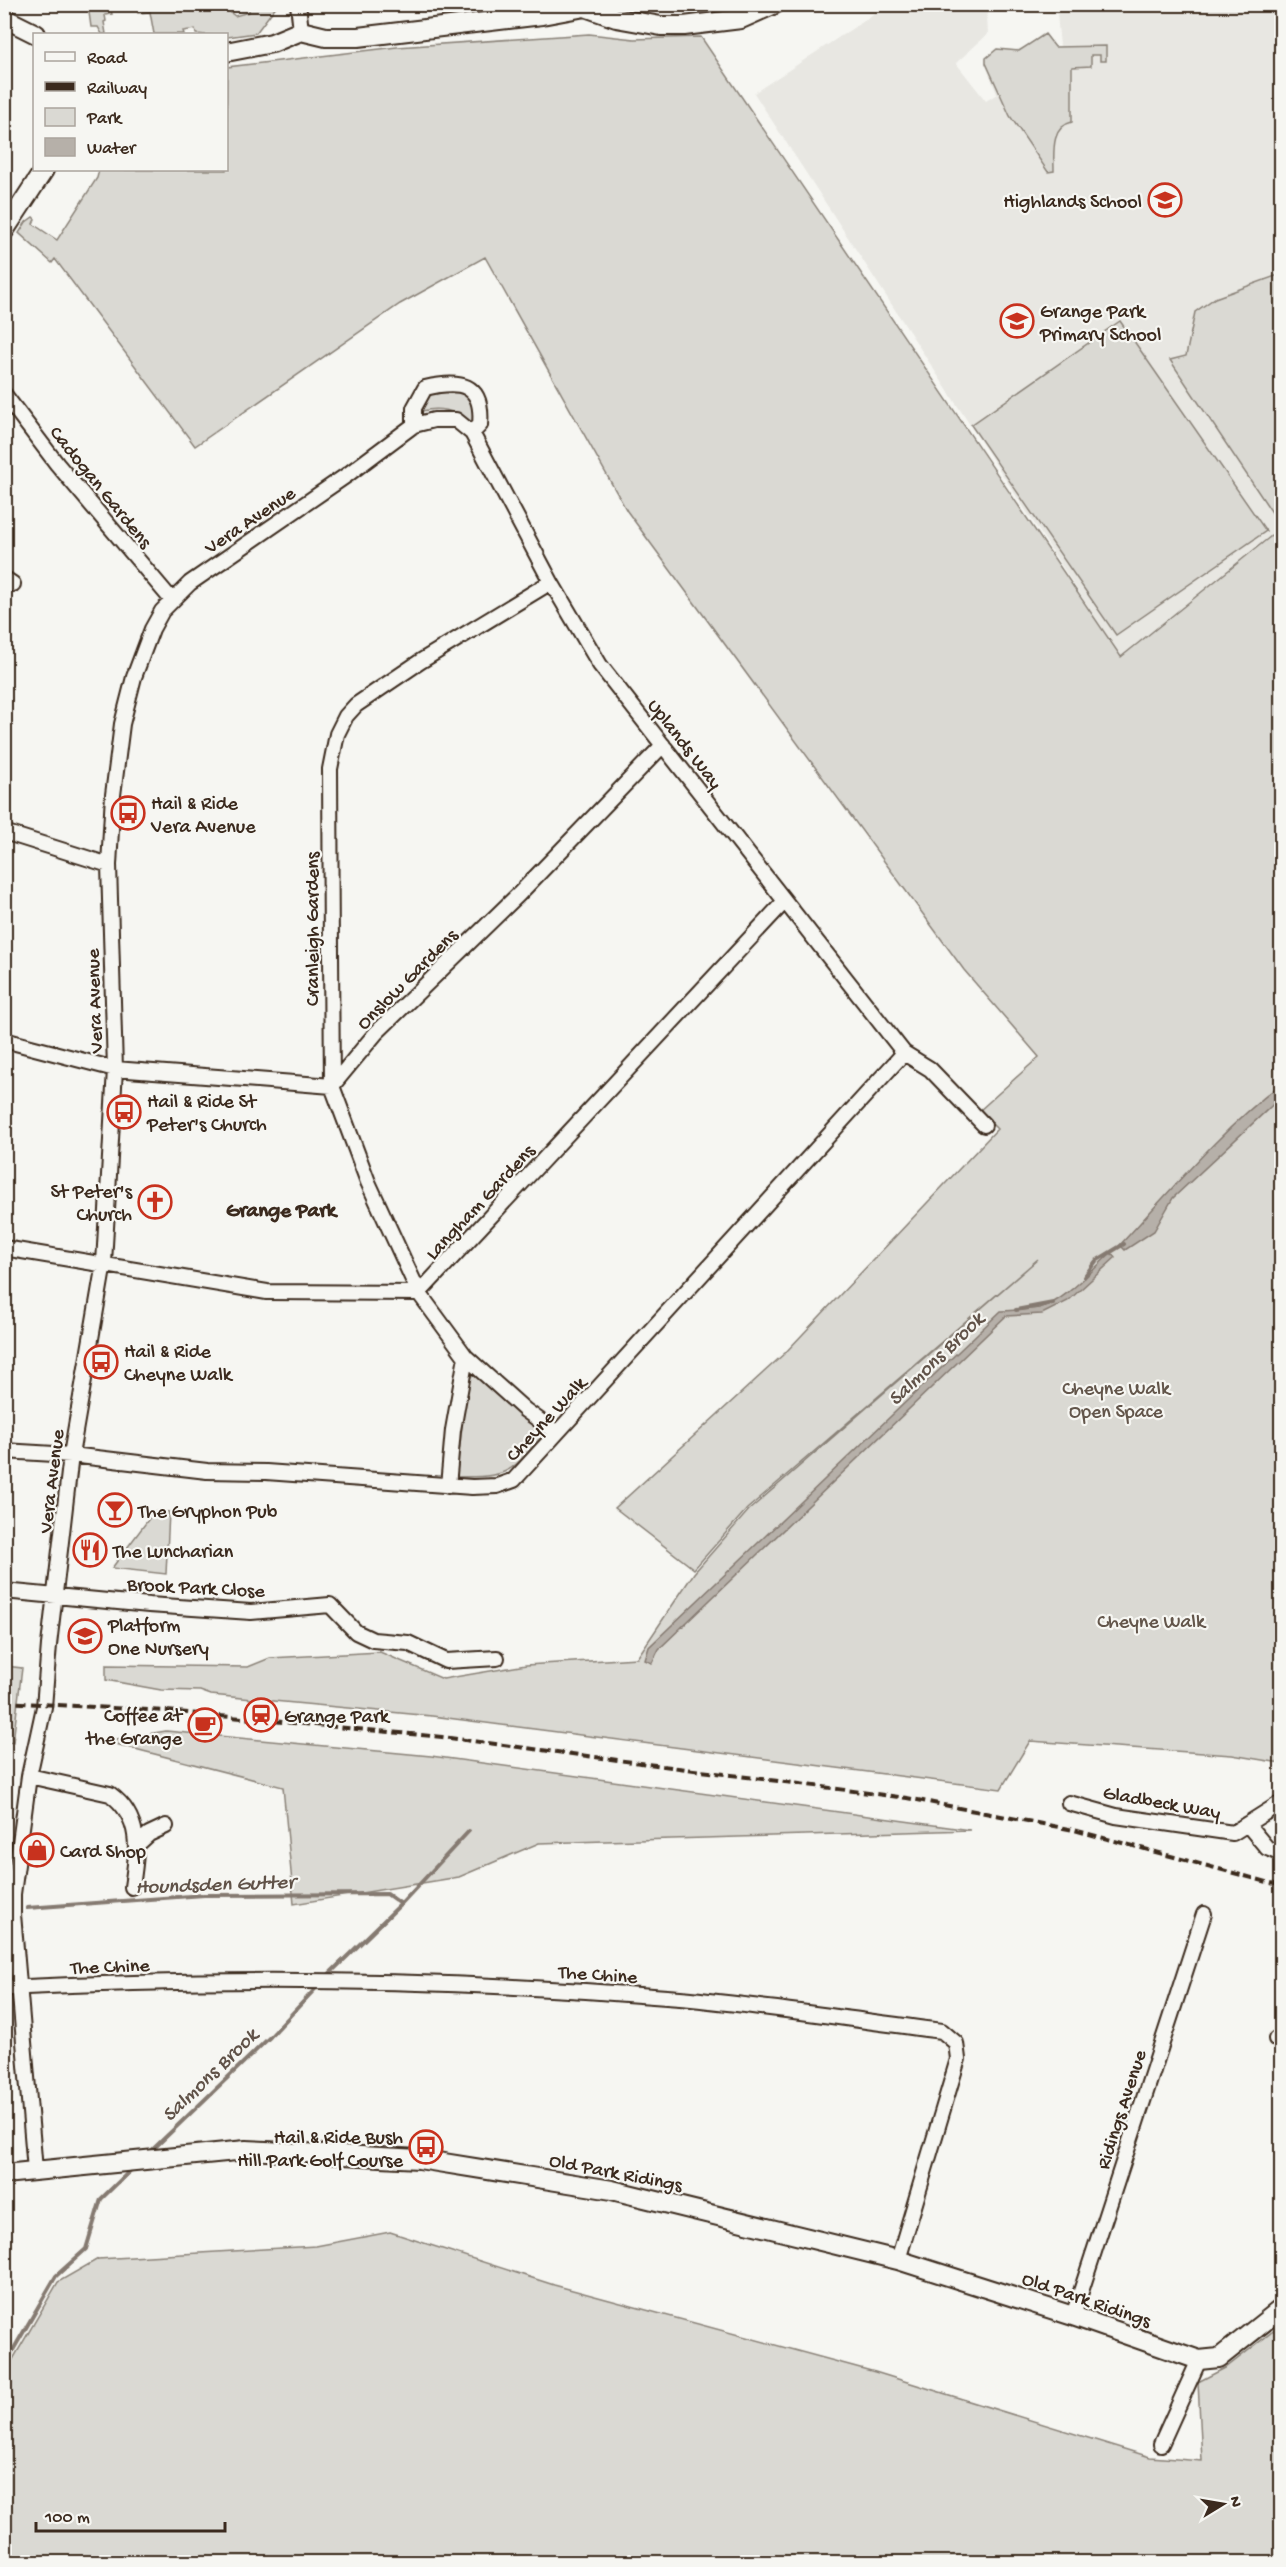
<svg xmlns="http://www.w3.org/2000/svg" width="1286" height="2567" font-family="'Gochi Hand',sans-serif">
  <style>
    .built { fill: #e8e7e2 }
    .green { fill: #dad9d3; stroke: #8a8278; stroke-width: 1.5 }
    .water { fill: #b6b0a9; stroke: #857a71; stroke-width: 1.5 }
    .lines { fill: none; stroke-linecap: round; stroke-linejoin: round }
    .stream { stroke: #857a71; stroke-width: 4 }
    .street-casing { stroke: #3b2a1e; stroke-width: 18 }
    .secondary-casing { stroke: #3b2a1e; stroke-width: 22 }
    .street { stroke: #f6f6f2; stroke-width: 14 }
    .secondary { stroke: #f6f6f2; stroke-width: 18 }
    .rail { stroke: #3b2a1e; stroke-width: 4; stroke-dasharray: 9 4.5; stroke-linecap: butt }
    .labels { text-anchor: middle; stroke-width: 4.5; stroke-linejoin: round; paint-order: stroke }
    .poi-label { font-size: 20px; fill: #3b2a1e; stroke: #f6f6f2; text-anchor: start }
    .street-label { font-size: 20px; fill: #3b2a1e; stroke: #f6f6f2 }
    .park-label { font-size: 20px; fill: #63564b; stroke: #f6f6f2 }
    .neighbourhood-label { font-size: 21px; font-weight: bold; fill: #3b2a1e; stroke: #f6f6f2 }
    .water-label { font-size: 21px; font-style: italic; fill: #605248; stroke: #f6f6f2 }
  </style>
  <rect width="100%" height="100%" fill="#f6f6f2"/>
  <filter id="ink" filterUnits="userSpaceOnUse"><feTurbulence type="fractalNoise" baseFrequency=".0167" numOctaves="2"/><feDisplacementMap in="SourceGraphic" scale="12" xChannelSelector="R" yChannelSelector="G"/><feConvolveMatrix kernelMatrix="1 2 1 2 8 2 1 2 1" color-interpolation-filters="sRGB"/></filter>
  <g filter="url(#ink)">
    <!-- built -->
    <path class="built" d="M889,4L991,5L987,16L988,34L956,63L986,101L997,94L985,63V58L996,48L1015,50L1027,46L1042,34H1046L1055,46H1060L1057,14L1042,13L1033,5H1281V528L1121,657L754,93L876,13L872,5H882L884,7Z"/>
    <!-- green -->
    <path class="green" d="M88,5H110L112,14L105,15L106,21L104,22L106,34H102L98,27H91Z
      M137,5H229L231,13L235,16L249,12V8L277,5L256,33L227,37L196,34L195,29L183,31L184,34H154L150,12L138,13Z
      M589,34L634,39L701,37L1121,657L1281,528V1763L1232,1755L1030,1741L1001,1789L432,1716L211,1695L200,1691L161,1690L106,1680V1665L248,1667L270,1658L380,1652L443,1679L526,1665L637,1658L694,1573L749,1510L1038,1259L747,1509L694,1569L615,1508L785,1353L997,1129L979,1111L1039,1057L964,970L627,511L485,257L400,304L195,446L55,259L52,263L19,233L26,222L33,217L35,219L33,224L57,240L97,178L99,170H226L227,67L397,47Z
      M1045,34L1055,47L1106,46V61H1100V55H1091V66L1072,67V122C1050,127 1054,154 1054,171L1048,172L1010,116L986,63V58L997,49L1019,51Z
      M1281,274L1282,508L1273,514L1170,360L1186,356L1195,312L1215,298Z
      M1120,321L1266,531L1116,635L971,425Z
      M463,390L477,406L474,426C460,412 442,406 422,411L423,403L432,392Z
      M481,1373L544,1434C509,1474 510,1477 456,1477L467,1384L472,1375Z
      M152,1511L169,1512L166,1574L112,1568L151,1516Z
      M5,1666L22,1668L13,1742L5,1743Z
      M166,1731L431,1756L970,1830L539,1843L459,1877L294,1904L283,1787L104,1741Z
      M390,2232L554,2285L875,2372L1150,2457L1202,2461L1198,2382L1227,2367L1281,2325V2562H5V2367L12,2361L58,2282L98,2259L316,2246Z"/>
    <!-- water -->
    <path class="water" d="M1281,1084V1097L1173,1198L1154,1231L1125,1250L1120,1245C1171,1190 1222,1129 1281,1084Z
      M1111,1253L1115,1258L1068,1301L1042,1314L1006,1316L659,1649L652,1663L645,1660L649,1647L1001,1311C1014,1310 1027,1310 1039,1308C1063,1303 1092,1270 1111,1253Z"/>
    <g class="lines">
      <!-- stream -->
      <path class="stream" d="M1084,1277L1096,1261L1124,1244
        M1016,1310L1053,1303
        M27,1908L204,1895L387,1894L401,1904
        M325,1978L401,1904L469,1831
        M148,2154L270,2037L318,1986
        M4,2361L9,2357L56,2276L86,2249L101,2199L134,2167"/>
      <!-- street casing -->
      <g class="street-casing">
        <path id="street" d="M298,4L301,31
          M4,394L57,464L171,599
          M414,425V408L425,388C459,380 484,382 480,425L472,433
          M4,578L13,584
          M551,582L421,661L356,705L346,716L337,734L330,769L331,953L332,1086L368,1182L419,1293L466,1357L525,1410L557,1433
          M4,832L109,865
          M4,1040L115,1069L332,1086L376,1033L519,894L663,745
          M4,1248L267,1292L419,1293L784,902
          M4,1451L71,1455L207,1471L266,1472L472,1487L497,1486L514,1480L904,1053
          M448,1486L453,1430L466,1357
          M4,1591L149,1605L251,1612L330,1605L356,1632L373,1640L408,1643L446,1661L497,1658
          M29,1776L110,1794C143,1818 137,1852 132,1887
          M1069,1803L1116,1816L1233,1833L1282,1802
          M1247,1824L1267,1848L1282,1854
          M138,1844L149,1834L166,1826
          M4,1988C230,1976 455,1979 680,1998C767,2006 855,2020 942,2031L956,2043L958,2059L898,2260
          M1276,2039L1282,2040
          M35,2170L13,1914V1894L29,1776L44,1707L49,1645L71,1455L104,1263L115,1069L109,865L113,795L122,724L134,677L152,629L162,611L190,583L347,475L414,425L434,420H456L472,433L551,582L600,665L904,1053L930,1069L984,1125
          M1073,2316L1204,1914
          M1161,2444L1199,2360"/>
      </g>
      <!-- secondary casing -->
      <g class="secondary-casing">
        <path id="secondary" d="M4,18L36,34
          M226,52L272,43L301,31L326,37H358L542,15L585,7L616,18L661,26H684L741,19L775,4
          M4,231L44,170
          M4,2174L246,2150L419,2159L612,2190L898,2260L1073,2316L1199,2360L1219,2358L1282,2308"/>
      </g>
      <!-- street -->
      <use href="#street" class="street"/>
      <!-- secondary -->
      <use href="#secondary" class="secondary"/>
      <!-- rail -->
      <path class="rail" d="M4,1702L167,1711L442,1737L907,1798L1074,1830L1282,1886"/>
    </g>
  </g>
  <!-- icons -->
  <defs>
    <g id="school-ring" transform="scale(1.725)"><circle r="9.5" fill="#f6f6f2" stroke="#c8321e" stroke-width="1.5"/><path d="M0-5L7-2L0 1L-7-2ZM-4 1L0 2.5L4 1V4Q0 6-4 4Z" fill="#c8321e"/></g>
    <g id="bus-ring" transform="scale(1.725)"><circle r="9.5" fill="#f6f6f2" stroke="#c8321e" stroke-width="1.5"/><path d="M-5-6H5V4H4V6H2V4H-2V6H-4V4H-5ZM-3.5-4V0h7V-4ZM-3.5 1.2v1.5H-2V1.2ZM2 1.2v1.5H3.5V1.2Z" fill="#c8321e"/></g>
    <g id="church-ring" transform="scale(1.725)"><circle r="9.5" fill="#f6f6f2" stroke="#c8321e" stroke-width="1.5"/><path d="M-1.2-6h2.4v3.5h3.3v2.4h-3.3V6h-2.4V-.1h-3.3v-2.4h3.3Z" fill="#c8321e"/></g>
    <g id="bar-ring" transform="scale(1.725)"><circle r="9.5" fill="#f6f6f2" stroke="#c8321e" stroke-width="1.5"/><path d="M-6-5H6L.8 .8V4.5H3.5V6h-7V4.5H-.8V.8Z" fill="#c8321e"/></g>
    <g id="restaurant-ring" transform="scale(1.725)"><circle r="9.5" fill="#f6f6f2" stroke="#c8321e" stroke-width="1.5"/><path d="M-5-6h1v4h1v-4h1v4h1v-4h1v5L-1.5 .5V6h-2V.5L-5-1ZM5-6V6H3V1.5H1.5Q1.5-4 5-6Z" fill="#c8321e"/></g>
    <g id="station-ring" transform="scale(1.725)"><circle r="9.5" fill="#f6f6f2" stroke="#c8321e" stroke-width="1.5"/><path d="M-3-6H3Q5-6 5-4V2Q5 4 3 4L4.5 6H3L1.5 4h-3L-3 6H-4.5L-3 4Q-5 4-5 2V-4Q-5-6-3-6ZM-3.5-4v3h7v-3ZM-3.5 1v1.5H-2V1ZM2 1v1.5H3.5V1Z" fill="#c8321e"/></g>
    <g id="cafe-ring" transform="scale(1.725)"><circle r="9.5" fill="#f6f6f2" stroke="#c8321e" stroke-width="1.5"/><path d="M-5.5-4.5H6V0H3Q3 3.5 0 3.5H-2.5Q-5.5 3.5-5.5 0ZM3-3.2v2h1.7v-2ZM-6 4.5H4V6H-6Z" fill="#c8321e"/></g>
    <g id="shop-ring" transform="scale(1.725)"><circle r="9.5" fill="#f6f6f2" stroke="#c8321e" stroke-width="1.5"/><path d="M-5-2.5h2.3a2.7 3.5 0 0 1 5.4 0H5L5.5 6h-11ZM-1.5-2.5h3a1.5 2.3 0 0 0-3 0Z" fill="#c8321e"/></g>
  </defs>
  <g fill-rule="evenodd">
    <use href="#school-ring" x="1165" y="200"/>
    <use href="#school-ring" x="1017" y="321"/>
    <use href="#bus-ring" x="128" y="813"/>
    <use href="#bus-ring" x="124" y="1112"/>
    <use href="#church-ring" x="155" y="1202"/>
    <use href="#bus-ring" x="101" y="1362"/>
    <use href="#bar-ring" x="115" y="1510"/>
    <use href="#restaurant-ring" x="90" y="1550"/>
    <use href="#school-ring" x="85" y="1636"/>
    <use href="#station-ring" x="261" y="1715"/>
    <use href="#cafe-ring" x="205" y="1725"/>
    <use href="#shop-ring" x="37" y="1850"/>
    <use href="#bus-ring" x="426" y="2147"/>
  </g>
  <g class="labels">
    <!-- poi labels -->
    <g class="poi-label">
      <text x="1142" y="207" text-anchor="end">Highlands School</text>
      <text x="1040" y="317">Grange Park<tspan x="1040" dy="23">Primary School</tspan></text>
      <text x="151" y="809">Hail &amp; Ride<tspan x="151" dy="23">Vera Avenue</tspan></text>
      <text x="147" y="1107">Hail &amp; Ride St<tspan x="147" dy="23">Peter's Church</tspan></text>
      <text x="132" y="1197" text-anchor="end">St Peter's<tspan x="132" dy="23">Church</tspan></text>
      <text x="124" y="1357">Hail &amp; Ride<tspan x="124" dy="23">Cheyne Walk</tspan></text>
      <text x="138" y="1517">The Gryphon Pub</text>
      <text x="113" y="1557">The Luncharian</text>
      <text x="108" y="1631">Platform<tspan x="108" dy="23">One Nursery</tspan></text>
      <text x="182" y="1721" text-anchor="end">Coffee at<tspan x="182" dy="23">the Grange</tspan></text>
      <text x="284" y="1722">Grange Park</text>
      <text x="60" y="1857">Card Shop</text>
      <text x="403" y="2143" text-anchor="end">Hail &amp; Ride Bush<tspan x="403" dy="23">Hill Park Golf Course</tspan></text>
    </g>
    <!-- street labels -->
    <g class="street-label">
      <text transform="translate(102 486) rotate(51)" y="7">Cadogan Gardens</text>
      <text transform="translate(249 519) rotate(-34)" y="7">Vera Avenue</text>
      <text transform="translate(686 743) rotate(52)" y="7">Uplands Way</text>
      <text transform="translate(311 929) rotate(-90)" y="7">Cranleigh Gardens</text>
      <text transform="translate(406 978) rotate(-45)" y="7">Onslow Gardens</text>
      <text transform="translate(93 1001) rotate(-92)" y="7">Vera Avenue</text>
      <text transform="translate(479 1201) rotate(-47)" y="7">Langham Gardens</text>
      <text transform="translate(545 1418) rotate(-47)" y="7">Cheyne Walk</text>
      <text transform="translate(50 1481) rotate(-83)" y="7">Vera Avenue</text>
      <text transform="translate(196 1586) rotate(3)" y="7">Brook Park Close</text>
      <text transform="translate(1162 1801) rotate(10)" y="7">Gladbeck Way</text>
      <text transform="translate(110 1965) rotate(-2)" y="7">The Chine</text>
      <text transform="translate(598 1973) rotate(4)" y="7">The Chine</text>
      <text transform="translate(1120 2109) rotate(-72)" y="7">Ridings Avenue</text>
      <text transform="translate(616 2171) rotate(11)" y="7">Old Park Ridings</text>
      <text transform="translate(1087 2298) rotate(19)" y="7">Old Park Ridings</text>
    </g>
    <!-- park labels -->
    <g class="park-label">
      <text x="1116" y="1394">Cheyne Walk<tspan x="1116" dy="23">Open Space</tspan></text>
      <text x="1151" y="1627">Cheyne Walk</text>
    </g>
    <!-- neighbourhood labels -->
    <g class="neighbourhood-label">
      <text x="281" y="1216">Grange Park</text>
    </g>
    <!-- water labels -->
    <g class="water-label">
      <text transform="translate(935 1358) rotate(-44)" y="7">Salmons Brook</text>
      <text transform="translate(215 1883) rotate(-2)" y="7">Houndsden Gutter</text>
      <text transform="translate(209 2074) rotate(-44)" y="7">Salmons Brook</text>
    </g>
  </g>
  <!-- margin -->
  <rect width="1286" height="2567" fill="none" stroke="#f6f6f2" stroke-width="24"/>
  <rect x="12" y="12" width="1262" height="2543" fill="none" stroke="#3b2a1e" stroke-width="2" filter="url(#ink)"/>
  <!-- legend -->
  <rect x="33" y="33" width="195" height="138" fill="#f6f6f2" stroke="#aba49d" stroke-width="1.5"/>
  <rect x="45" y="52" width="30" height="9" fill="#f6f6f2" stroke="#aba49d" stroke-width="1.5"/>
  <text x="87" y="63" font-size="18" fill="#3b2a1e">Road</text>
  <rect x="45" y="82" width="30" height="9" fill="#3b2a1e" stroke="#aba49d" stroke-width="1.5"/>
  <text x="87" y="93" font-size="18" fill="#3b2a1e">Railway</text>
  <rect x="45" y="108" width="30" height="18" fill="#dad9d3" stroke="#aba49d" stroke-width="1.5"/>
  <text x="87" y="123" font-size="18" fill="#3b2a1e">Park</text>
  <rect x="45" y="138" width="30" height="18" fill="#b6b0a9" stroke="#aba49d" stroke-width="1.5"/>
  <text x="87" y="153" font-size="18" fill="#3b2a1e">Water</text>
  <!-- north arrow -->
  <g transform="translate(1223 2504) rotate(79)" stroke="#f6f6f2" stroke-width="4.5" paint-order="stroke">
  <path d="M0-4.5L10 22L0 15L-10 22Z" fill="#3b2a1e"/>
  <text y="-9" font-size="16" font-weight="bold" text-anchor="middle" fill="#3b2a1e">N</text>
  </g>
  <!-- scale -->
  <path d="M36 2522v9h189v-9" fill="none" stroke="#3b2a1e" stroke-width="3"/>
  <text x="45" y="2522" font-size="18" fill="#3b2a1e" stroke="#f6f6f2" stroke-width="4.5" paint-order="stroke">100 m</text>
</svg>
